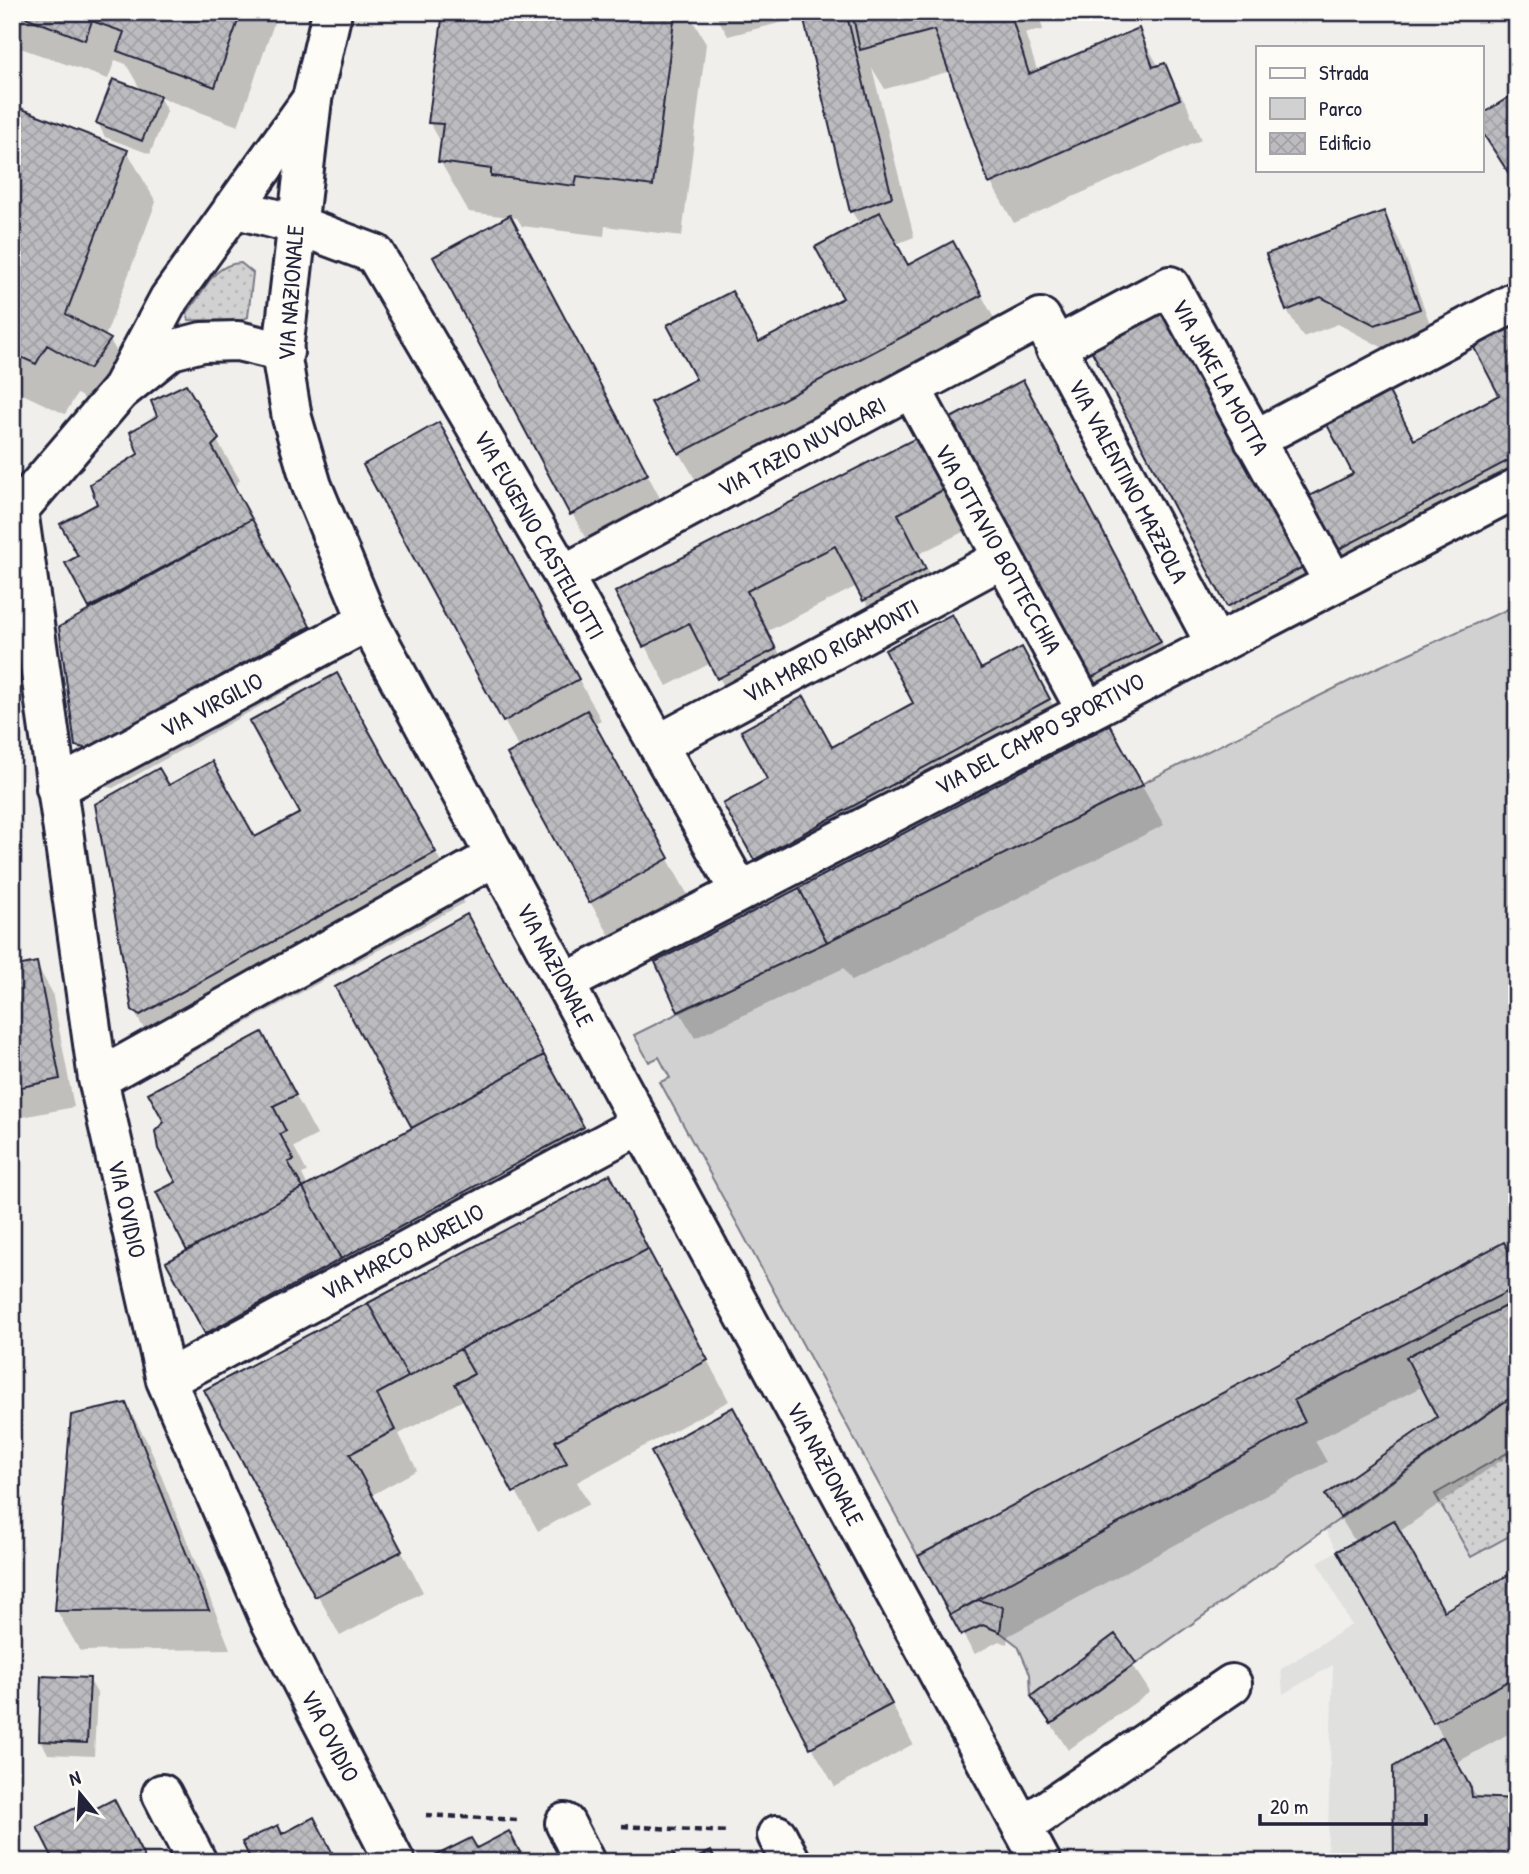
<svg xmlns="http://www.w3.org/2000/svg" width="1529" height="1874" font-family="'Patrick Hand',sans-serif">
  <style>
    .built { fill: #e0e0df }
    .green { fill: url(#green-dots); stroke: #7a7a86; stroke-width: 2 }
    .pitch { fill: #d2d1d1; stroke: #7a7a86; stroke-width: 2 }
    .shadow { fill: #0003 }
    .building { fill: url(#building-cross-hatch); stroke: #22223b; stroke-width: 2 }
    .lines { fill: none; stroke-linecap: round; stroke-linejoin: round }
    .street-casing { stroke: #22223b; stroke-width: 44 }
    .secondary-casing { stroke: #22223b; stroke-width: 44 }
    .path { stroke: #22223b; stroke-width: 4.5; stroke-dasharray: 7 5; stroke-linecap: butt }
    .street { stroke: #fdfcf7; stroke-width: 38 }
    .secondary { stroke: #fdfcf7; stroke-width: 38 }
    .labels { text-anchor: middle; stroke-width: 6; stroke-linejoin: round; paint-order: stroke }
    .street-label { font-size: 24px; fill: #22223b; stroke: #fdfcf7 }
  </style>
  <defs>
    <pattern id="green-dots" width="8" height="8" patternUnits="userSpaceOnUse" patternTransform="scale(1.75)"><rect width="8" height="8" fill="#d2d1d1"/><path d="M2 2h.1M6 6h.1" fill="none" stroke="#b4b3b4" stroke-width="1.8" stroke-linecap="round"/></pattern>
    <pattern id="building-cross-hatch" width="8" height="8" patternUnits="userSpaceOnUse" patternTransform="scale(1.75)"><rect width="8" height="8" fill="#bcbcc0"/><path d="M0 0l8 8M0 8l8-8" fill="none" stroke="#a1a1a6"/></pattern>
  </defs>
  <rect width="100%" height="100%" fill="#f0efec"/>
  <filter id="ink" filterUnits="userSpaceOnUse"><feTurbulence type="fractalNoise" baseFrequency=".0143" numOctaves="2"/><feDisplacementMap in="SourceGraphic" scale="14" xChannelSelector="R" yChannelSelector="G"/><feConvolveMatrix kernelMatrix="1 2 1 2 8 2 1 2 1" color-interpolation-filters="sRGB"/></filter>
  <g filter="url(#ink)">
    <!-- built -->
    <path class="built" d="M1517,1393V1862H1327L1333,1665L1283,1694L1281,1669L1351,1625L1318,1562L1337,1551L1324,1528Z"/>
    <!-- green -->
    <path class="green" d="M241,263L253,273L248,317L240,321L189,320L187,313C204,293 211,264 241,263Z
      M1507,1453L1517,1470V1532L1471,1557L1435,1494Z"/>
    <!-- pitch -->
    <path class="pitch" d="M1517,605V1393L1051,1724L1031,1696L1030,1674L1018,1646L1000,1632L983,1625L961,1635L660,1082L670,1078L659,1057L649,1062L634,1035L1372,670Z"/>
    <!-- shadow -->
    <path class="shadow" d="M12,12H278L238,126L159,97L167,111L150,154L105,137L98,123L142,92L126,64L115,60L108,79L12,45Z
      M444,12H688L706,44L682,236L605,226L604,236L522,226L517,218L469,212L440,161L442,144L430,123Z
      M714,12H1038L1043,30L1025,33L1038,73L1138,30L1159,67L1164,66L1187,105L1201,140L1014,223L991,183L951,71L885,89L872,68L914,237L896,244L908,266L975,283L1003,335L703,493L680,453L698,380L845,299L860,225L852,212L806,19L799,18L728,36Z
      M1503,12H1517V30L1516,31Z
      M12,107L127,151L156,202L105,337L110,340L139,390L118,419L77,394L65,414L12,389Z
      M1384,213L1399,240L1435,337L1391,352L1338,324L1303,337L1287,310Z
      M435,257H532L669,515L594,554Z
      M1517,323V508L1358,591L1335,551L1355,474L1385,388L1415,441L1501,396Z
      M1188,347L1324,607L1251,646L1228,606Z
      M1022,382L1182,682L1110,720L1087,680Z
      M185,386L240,480L234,487L332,666L113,788L100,786L76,745L61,628L91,609L67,563L80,556L100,504L141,455L159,417Z
      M916,440L965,531L919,554L947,609L887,640L857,586L768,631L798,690L742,718L711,663L667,686L645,646Z
      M461,464L601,720L593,724L690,899L613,941L590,902L520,749L504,721Z
      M982,671L1044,689L1072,740L875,846L877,849L1109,728L1164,825L852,981L844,968L695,1038L679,1011L779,900L755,859L832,749Z
      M365,725L464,903L170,1065L163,1061L133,1010L168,788L255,839L303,813Z
      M490,956L606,1167L366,1298L359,1285L222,1361L168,1263L190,1251L178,1182L284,1074L317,1135L294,1147L307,1172L302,1174L308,1187L414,1129Z
      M36,964L52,992L74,1107L12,1119V969Z
      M609,1176L729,1401L577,1482L589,1504L538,1531L465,1399L399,1434L417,1470L372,1495L423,1592L340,1636L207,1391Z
      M1517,1267V1449L1399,1532L1444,1613L1517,1572V1729L1456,1763L1517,1862L1395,1768L1444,1739L1340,1552L1356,1543L1327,1496L1440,1417L1423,1386L1315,1441L1327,1462L1008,1636L1007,1644L999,1641L975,1654L970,1647L921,1557Z
      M126,1404L149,1445L230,1649L80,1651L57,1611Z
      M755,1450L913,1744L835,1787L812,1747Z
      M1114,1637L1150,1692L1068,1750L1033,1696Z
      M89,1679L97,1693L94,1756L48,1754L41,1740Z
      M113,1801L147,1862H57L79,1819Z"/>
    <!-- building -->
    <path class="building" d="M12,12H241L215,87L117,51L124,32L92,21L85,40Z
      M443,12H675L653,186L577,176L575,186L491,176V169L438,162L443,124L428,123Z
      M802,12H846L892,197L850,212Z
      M852,12H1010L1029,74L1139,28L1153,67L1165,63L1180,99L989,184L934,30L860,50Z
      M113,79L160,96L142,141L96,123Z
      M1517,92V186L1482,132V114Z
      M12,105L128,150L66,314L111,339L89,369L47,345L36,364L12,353Z
      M1384,211L1420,309L1375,325L1321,297L1286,311L1266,254Z
      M880,212L908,265L953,241L982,295L679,454L651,402L696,379L667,325L732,291L759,342L843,298L815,247Z
      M510,215L648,474L570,515L433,257Z
      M1165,305L1303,567L1227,607L1089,346Z
      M1517,321V456L1334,552L1305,498L1353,474L1324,419L1386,386L1414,440L1499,395L1472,344Z
      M1023,380L1161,642L1085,681L947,420Z
      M186,384L219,439L212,446L252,519L89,608L65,563L78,556L60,524L97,504L90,484L138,454L130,432L157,416L151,401Z
      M439,422L579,679L503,722L363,465Z
      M916,438L943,490L898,514L926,569L863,601L835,546L747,591L776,649L717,679L689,623L643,647L615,592Z
      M252,519L310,626L90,749L75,746L59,627Z
      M1517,605V624L1508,609Z
      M952,614L981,669L1022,647L1050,699L754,860L723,804L767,779L741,731L804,696L832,747L913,703L885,650Z
      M337,673L436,852L140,1015L132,1010L95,804L159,768L169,785L212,761L255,837L300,813L249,721Z
      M587,710L669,858L589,903L507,754Z
      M1110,725L1143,785L827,942L799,888Z
      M799,888L827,942L678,1012L655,962Z
      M467,914L544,1055L412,1128L335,987Z
      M37,962L60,1079L12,1089V967Z
      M262,1032L296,1095L273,1106L286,1131L280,1134L294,1160L288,1162L303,1188L187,1251L156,1192L176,1182L158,1149L155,1131L164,1122L148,1093Z
      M544,1055L584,1127L341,1259L303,1188Z
      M610,1174L648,1249L408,1377L368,1303Z
      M303,1188L341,1259L205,1334L166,1262Z
      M1504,1242L1517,1266V1287L1294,1400L1305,1422L950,1615L918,1556Z
      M648,1249L708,1360L555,1441L567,1463L513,1493L455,1384L474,1374L460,1349Z
      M1517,1300V1393L1340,1517L1325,1495L1437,1417L1406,1357Z
      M368,1303L408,1377L377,1394L395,1430L350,1454L402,1551L315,1597L204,1390Z
      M126,1403L209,1610L55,1611L71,1415Z
      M733,1407L892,1704L810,1748L651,1452Z
      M1394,1520L1444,1611L1517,1570V1676L1433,1723L1337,1551Z
      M978,1600L1003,1607L1000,1632L983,1625L961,1635L950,1615Z
      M1115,1634L1136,1663L1051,1724L1031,1696Z
      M41,1676L90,1678L87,1743L39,1741Z
      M1443,1737L1471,1788L1472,1797L1517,1799V1862H1394L1393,1767Z
      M114,1799L144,1857L136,1862H55L37,1827L75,1808L79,1817Z
      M314,1817L337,1862H252L242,1842L278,1825L282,1834Z
      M509,1831L525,1862H438L435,1856L471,1838L477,1848Z
      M711,1851L716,1862H688Z
      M674,1854L677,1862H659Z"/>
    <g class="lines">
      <!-- street casing -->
      <g class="street-casing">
        <path id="street" d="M233,208L295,224L375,254L563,575L740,892
          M1055,347L1170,286L1333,581
          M911,388L1086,710
          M120,391L169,299L312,99
          M1254,440L1517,301
          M18,510L98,1079L166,1380L270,1620L395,1862
          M12,517L120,391L171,350L202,342L238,341L284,352
          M563,575L1041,318L1215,643
          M659,744L1003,558
          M56,788L368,621
          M565,983L1517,488
          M98,1079L496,856
          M166,1380L641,1124
          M162,1794L197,1862
          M565,1823L585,1862
          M1022,1827L1232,1684
          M777,1835L791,1862"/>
      </g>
      <!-- secondary casing -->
      <g class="secondary-casing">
        <path id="secondary" d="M332,12L312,99L282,359L292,418L312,486L368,621L1041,1862"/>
      </g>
      <!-- path -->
      <path class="path" d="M426,1815L519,1820
        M622,1826L728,1832"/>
      <!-- street -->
      <use href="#street" class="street"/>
      <!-- secondary -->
      <use href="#secondary" class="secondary"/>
    </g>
  </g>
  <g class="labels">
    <!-- street labels -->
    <g class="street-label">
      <text transform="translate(291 293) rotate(-86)" y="8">VIA NAZIONALE</text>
      <text transform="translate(1220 377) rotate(61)" y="8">VIA JAKE LA MOTTA</text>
      <text transform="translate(802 447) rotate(-28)" y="8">VIA TAZIO NUVOLARI</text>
      <text transform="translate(1128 481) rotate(62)" y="8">VIA VALENTINO MAZZOLA</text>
      <text transform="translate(539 535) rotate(60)" y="8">VIA EUGENIO CASTELLOTTI</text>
      <text transform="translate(998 549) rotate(61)" y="8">VIA OTTAVIO BOTTECCHIA</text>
      <text transform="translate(831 651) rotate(-28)" y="8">VIA MARIO RIGAMONTI</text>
      <text transform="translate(212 705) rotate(-28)" y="8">VIA VIRGILIO</text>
      <text transform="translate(1040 734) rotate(-28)" y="8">VIA DEL CAMPO SPORTIVO</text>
      <text transform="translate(555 965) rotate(62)" y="8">VIA NAZIONALE</text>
      <text transform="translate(127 1209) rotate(77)" y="8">VIA OVIDIO</text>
      <text transform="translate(403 1252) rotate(-28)" y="8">VIA MARCO AURELIO</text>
      <text transform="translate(825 1464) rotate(62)" y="8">VIA NAZIONALE</text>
      <text transform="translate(330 1736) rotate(63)" y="8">VIA OVIDIO</text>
    </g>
  </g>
  <!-- margin -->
  <rect width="1529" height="1874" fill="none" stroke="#fdfcf7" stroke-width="42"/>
  <rect x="21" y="21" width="1487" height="1832" fill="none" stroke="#22223b" stroke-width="2.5" filter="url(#ink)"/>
  <!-- legend -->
  <rect x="1256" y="46" width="228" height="126" fill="#fdfcf7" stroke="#a5a5ac" stroke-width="2"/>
  <rect x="1270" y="68" width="35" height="10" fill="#fdfcf7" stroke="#a5a5ac" stroke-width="2"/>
  <text x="1319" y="80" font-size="21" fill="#22223b">Strada</text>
  <rect x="1270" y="98" width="35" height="21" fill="#d2d1d1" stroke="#a5a5ac" stroke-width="2"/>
  <text x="1319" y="116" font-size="21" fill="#22223b">Parco</text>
  <rect x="1270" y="133" width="35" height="21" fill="url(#building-cross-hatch)" stroke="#a5a5ac" stroke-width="2"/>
  <text x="1319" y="150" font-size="21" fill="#22223b">Edificio</text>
  <!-- north arrow -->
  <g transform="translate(80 1794) rotate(342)" stroke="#fdfcf7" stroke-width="5" paint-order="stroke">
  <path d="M0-5L12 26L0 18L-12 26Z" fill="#22223b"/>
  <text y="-10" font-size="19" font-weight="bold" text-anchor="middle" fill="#22223b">N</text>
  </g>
  <!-- scale -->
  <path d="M1260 1814v10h166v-10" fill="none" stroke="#22223b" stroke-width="3.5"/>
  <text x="1270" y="1814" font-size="21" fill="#22223b" stroke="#fdfcf7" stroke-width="5" paint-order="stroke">20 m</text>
</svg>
